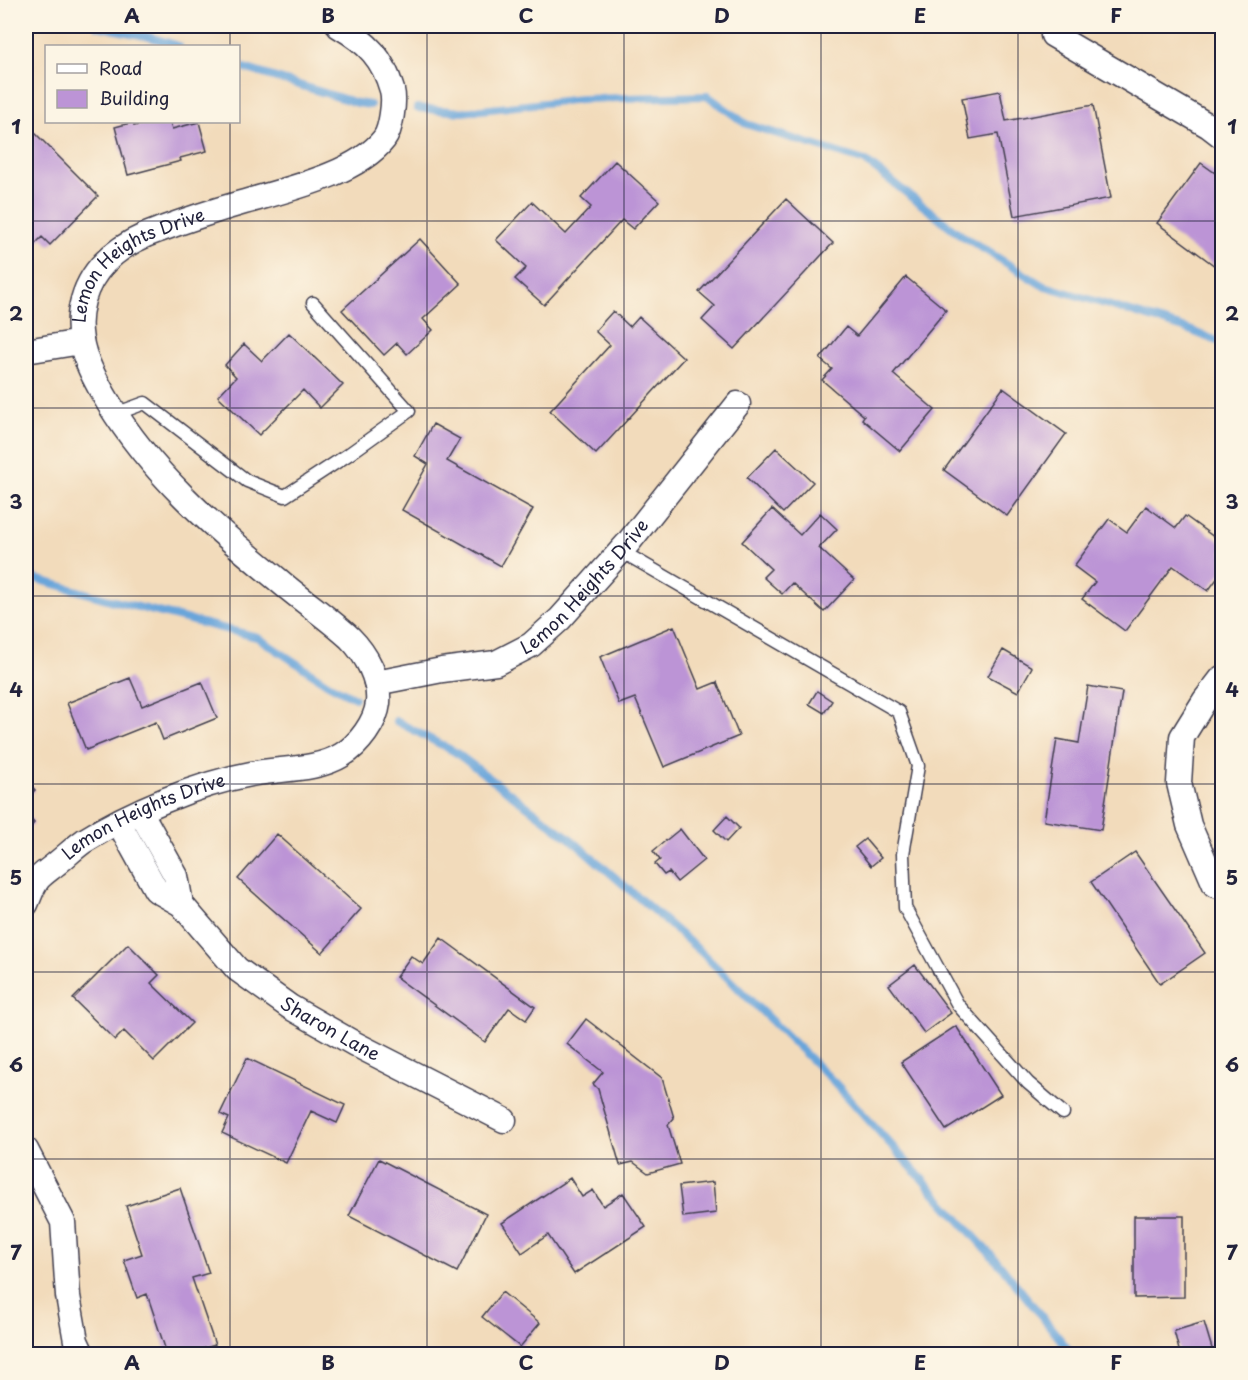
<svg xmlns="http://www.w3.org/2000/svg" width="1248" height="1380" font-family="'Playpen Sans',sans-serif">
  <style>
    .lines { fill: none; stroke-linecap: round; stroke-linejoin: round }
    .stream { stroke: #69a5da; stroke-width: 8 }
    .building { fill: #bc94d6 }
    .lane-casing { stroke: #413e4e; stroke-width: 15 }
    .street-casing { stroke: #413e4e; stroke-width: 27 }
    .lane { stroke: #fff; stroke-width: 12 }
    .street { stroke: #fff; stroke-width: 24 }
    .grid { fill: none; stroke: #22223b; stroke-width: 1.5; stroke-opacity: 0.55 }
    .labels { text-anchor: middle; stroke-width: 6; stroke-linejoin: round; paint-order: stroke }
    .street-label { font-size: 18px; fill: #22223b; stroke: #fcf5e5 }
    .neatline { fill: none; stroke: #22223b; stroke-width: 2 }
    .grid-label { font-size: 20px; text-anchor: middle; font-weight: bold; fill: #22223b }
  </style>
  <rect width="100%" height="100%" fill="#fcf5e5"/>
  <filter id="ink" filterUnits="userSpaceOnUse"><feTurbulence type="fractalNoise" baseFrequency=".0167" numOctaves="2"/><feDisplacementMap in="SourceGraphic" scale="12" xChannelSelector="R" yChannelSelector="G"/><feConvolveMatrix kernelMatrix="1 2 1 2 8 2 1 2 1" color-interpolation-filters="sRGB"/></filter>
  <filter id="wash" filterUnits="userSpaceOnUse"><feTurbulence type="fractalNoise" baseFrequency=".008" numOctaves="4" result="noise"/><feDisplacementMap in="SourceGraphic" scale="24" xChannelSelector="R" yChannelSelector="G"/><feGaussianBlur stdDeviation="1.35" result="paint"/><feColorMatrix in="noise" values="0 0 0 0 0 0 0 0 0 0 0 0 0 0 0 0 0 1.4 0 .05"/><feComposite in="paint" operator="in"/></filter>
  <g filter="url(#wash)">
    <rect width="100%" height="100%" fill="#f2dbbb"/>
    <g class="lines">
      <!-- stream -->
      <path class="stream" d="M98,26L150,37L179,46
        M238,66L357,103L370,105
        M417,108L462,112L581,99L708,96L746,124L865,161L961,235L1042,285L1187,329L1222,343
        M26,576L110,600L257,637L328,684L355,698
        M396,721L455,752L572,840L700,951L834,1082L1002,1267L1072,1354"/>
    </g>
    <g id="blocks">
      <!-- building -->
      <path class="building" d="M1000,91L1006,121L1093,105L1111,198L1014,216L998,134L970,139L962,98Z
        M134,122V126L150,122H170L172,129L199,122L207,151L180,158L181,161L128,175L115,127Z
        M30,128L98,196L50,245L42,237L26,253V133Z
        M615,161L659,201L633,229L622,220L544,305L515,279L526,268L496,240L532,202L566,234L591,207L581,198Z
        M1201,163L1222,178V264L1219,269L1157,223Z
        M786,199L833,243L734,349L702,320L715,306L699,292Z
        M420,239L461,284L423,319L433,330L407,354L397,343L384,355L342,310Z
        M906,277L946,310L893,374L935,410L900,451L862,419L864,416L822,380L832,369L820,359L846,327L857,336Z
        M613,311L630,327L639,317L684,358L596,454L550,411L610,345L595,331Z
        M289,333L343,385L320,408L303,390L259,435L218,396L236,377L225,365L244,344L262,361Z
        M1003,388L1066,434L1007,516L944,470Z
        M433,424L460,439L447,461L533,509L501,566L402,510L428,464L415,456Z
        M776,448L813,482L783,513L747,478Z
        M1146,506L1176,528L1185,516L1222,543V572L1208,591L1173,566L1125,631L1082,599L1095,582L1074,566L1109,519L1127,532Z
        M772,509L800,535L820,513L837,529L819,548L854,580L824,612L792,583L782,594L763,577L771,569L742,542Z
        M674,626L700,689L717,682L739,736L664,767L635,698L619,704L600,657Z
        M1003,650L1032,667L1018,692L988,676Z
        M130,678L142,706L202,682L217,718L163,740L156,722L86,750L67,703Z
        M1088,686L1122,692L1101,830L1044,821L1057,739L1079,743Z
        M817,691L832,701L824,713L809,704Z
        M26,780L35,790L26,799Z
        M26,814L34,823L26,832Z
        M727,816L739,828L726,842L714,830Z
        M680,829L704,860L677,882L669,872L664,875L655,864L660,860L653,851Z
        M277,834L361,909L322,953L238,879Z
        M865,839L881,858L871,866L855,847Z
        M1135,852L1205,953L1160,984L1091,882Z
        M441,938L535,1007L526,1020L509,1008L485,1042L396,977L411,956L423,964Z
        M128,944L159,975L151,983L192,1023L154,1061L124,1031L115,1040L73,999Z
        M915,965L951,1013L924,1033L889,985Z
        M586,1019L662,1078L674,1118L668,1125L680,1164L648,1173L633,1162L620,1165L598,1089L593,1084L603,1072L567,1044Z
        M956,1026L1001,1095L946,1130L901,1062Z
        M247,1058L345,1105L337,1123L311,1111L286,1163L222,1133L229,1118L220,1114Z
        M379,1159L486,1214L457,1272L349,1216Z
        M570,1178L582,1197L593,1190L603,1206L623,1193L646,1227L574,1274L548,1235L522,1253L502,1223Z
        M713,1182L716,1213L683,1217L679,1186Z
        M180,1188L209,1273L192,1278L215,1345L187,1354H167L147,1294L137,1298L124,1260L142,1254L126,1206Z
        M1134,1216H1184V1297L1134,1298Z
        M502,1292L540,1323L520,1347L482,1317Z
        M1204,1322L1213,1352L1203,1354H1180L1174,1331Z"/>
    </g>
  </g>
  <g filter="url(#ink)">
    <use href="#blocks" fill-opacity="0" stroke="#413e4e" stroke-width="1.5"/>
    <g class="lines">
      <!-- lane casing -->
      <g class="lane-casing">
        <path id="lane" d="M115,414L145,403L247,481L285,496L349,454L409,411L313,303
          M621,551L899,712L918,766L903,854L905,908L958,1005L1028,1083L1063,1113"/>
      </g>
      <!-- street casing -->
      <g class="street-casing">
        <g id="street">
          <path d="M1053,35L1209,126L1222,136"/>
          <path d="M26,351L81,342"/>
          <path id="s1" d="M376,683L442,670L496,663L531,645L560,619L628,543L738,404"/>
          <path d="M141,813L176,876L181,904"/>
          <path id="s2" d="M119,823L156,890L181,904L237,969L290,1007L355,1044L504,1120"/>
          <path d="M1215,885L1189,825L1179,783L1182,737L1205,700L1222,678"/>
          <path id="s3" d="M26,904C30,895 33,885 39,878C44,873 50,869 56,864C65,857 74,848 84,841C130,812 197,784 251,774C280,768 316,771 342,755C359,745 376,722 378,703C380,679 366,654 350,638C327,617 300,599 277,579C213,527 151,473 108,402C89,370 72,338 83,300C93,264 124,242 159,230C186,220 213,211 241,203C284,190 356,175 384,139C391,130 395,101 392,90C383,58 368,43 339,26"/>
          <path d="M26,1150L63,1222L68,1296L76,1341L82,1354"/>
        </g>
      </g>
      <!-- lane -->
      <use href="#lane" class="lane"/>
      <!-- street -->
      <use href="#street" class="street"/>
    </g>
  </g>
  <!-- grid -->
  <path class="grid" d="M230,26V46M427,26V1354M624,26V1354M821,26V1354M1018,26V1354M230,122V1354M26,221H1222M26,408H1222M26,596H1222M26,784H1222M26,972H1222M26,1159H1222"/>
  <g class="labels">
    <!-- street labels -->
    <g class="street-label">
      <text dy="6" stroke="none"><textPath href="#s3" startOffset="1014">Lemon Heights Drive</textPath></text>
      <text dy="6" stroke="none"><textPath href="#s1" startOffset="240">Lemon Heights Drive</textPath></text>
      <text dy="6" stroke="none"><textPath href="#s3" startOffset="152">Lemon Heights Drive</textPath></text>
      <text dy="6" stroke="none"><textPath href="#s2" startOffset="302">Sharon Lane</textPath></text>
    </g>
  </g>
  <!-- margin -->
  <rect width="1248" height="1380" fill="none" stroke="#fcf5e5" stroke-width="66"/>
  <!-- legend -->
  <rect x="45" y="45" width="195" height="78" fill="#fcf5e5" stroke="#a5a1a1" stroke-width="1.5"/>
  <rect x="57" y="64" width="30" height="9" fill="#ffffff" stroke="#a5a1a1" stroke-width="1.5"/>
  <text x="99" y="75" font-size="18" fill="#22223b">Road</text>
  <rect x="57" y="90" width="30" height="18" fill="#bc94d6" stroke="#a5a1a1" stroke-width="1.5"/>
  <text x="99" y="105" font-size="18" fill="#22223b">Building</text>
  <rect x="33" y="33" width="1182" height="1314" class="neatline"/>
  <g class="grid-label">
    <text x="132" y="23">A</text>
    <text x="328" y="23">B</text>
    <text x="526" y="23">C</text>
    <text x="722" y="23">D</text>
    <text x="920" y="23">E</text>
    <text x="1116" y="23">F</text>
    <text x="16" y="134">1</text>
    <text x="1232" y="134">1</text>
    <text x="16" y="321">2</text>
    <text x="1232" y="321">2</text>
    <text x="16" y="509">3</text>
    <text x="1232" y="509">3</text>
    <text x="16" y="697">4</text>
    <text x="1232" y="697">4</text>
    <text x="16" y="885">5</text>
    <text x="1232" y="885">5</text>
    <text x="16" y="1072">6</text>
    <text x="1232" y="1072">6</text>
    <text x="16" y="1260">7</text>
    <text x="1232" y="1260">7</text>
    <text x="132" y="1370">A</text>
    <text x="328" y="1370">B</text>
    <text x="526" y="1370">C</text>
    <text x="722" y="1370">D</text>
    <text x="920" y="1370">E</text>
    <text x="1116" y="1370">F</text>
  </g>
</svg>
